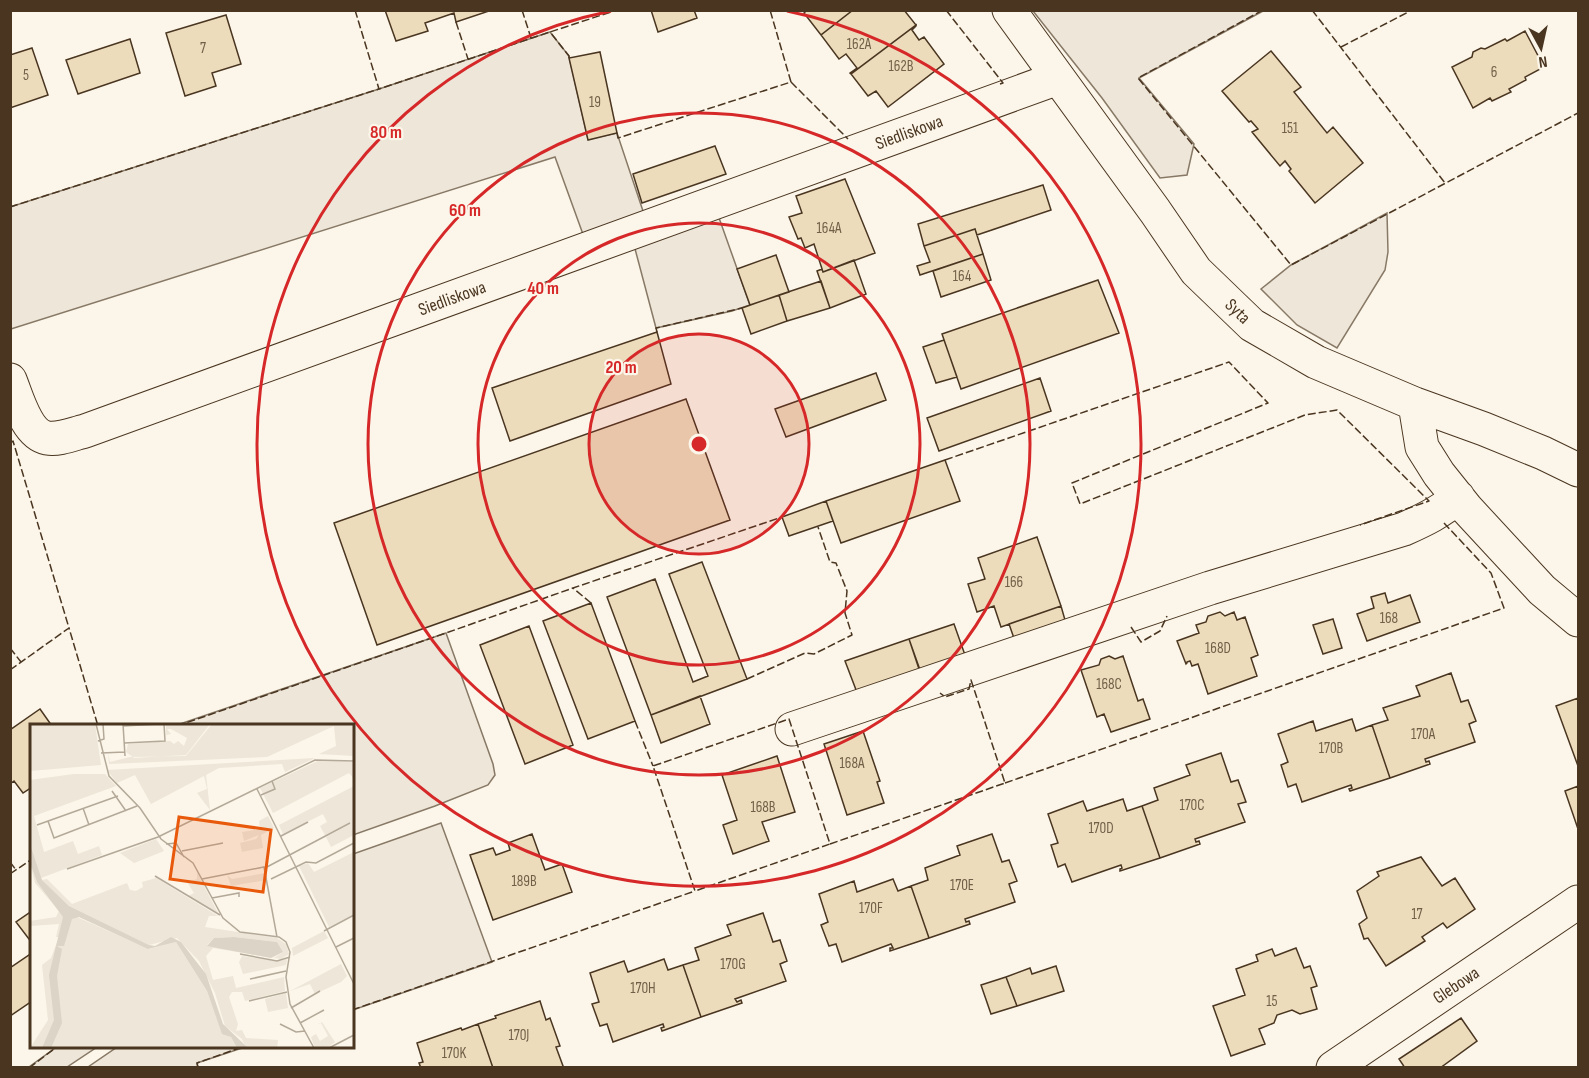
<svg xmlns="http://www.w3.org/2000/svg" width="1589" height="1078" font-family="'Sofia Sans Condensed',sans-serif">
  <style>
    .green { fill: #ede6d9; stroke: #887966; stroke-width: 1.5 }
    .building { fill: #ecdcbc; stroke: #4a3520; stroke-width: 1.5 }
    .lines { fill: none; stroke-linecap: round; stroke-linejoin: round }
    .minor-casing { stroke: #4a3520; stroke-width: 35 }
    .minor { stroke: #fbf6e9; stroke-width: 33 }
    .fence { stroke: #4a3520; stroke-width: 1.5; stroke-dasharray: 8 3; stroke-linecap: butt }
    .ring { fill: none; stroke: #d62828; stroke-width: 3 }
    .labels { text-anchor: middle; stroke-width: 4.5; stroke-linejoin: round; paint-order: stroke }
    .number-label { font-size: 15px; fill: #725f47 }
    .street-label { font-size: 18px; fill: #4a3520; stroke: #fbf6e9 }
    .inset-road { fill: none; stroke: #b4a999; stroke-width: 1.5 }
    .view { fill: #e8590c; fill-opacity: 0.15; stroke: #e8590c; stroke-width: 3 }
    .inset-edge { fill: none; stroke: #4a3520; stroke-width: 3 }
    .centre { fill: #d62828; stroke: #fbf6e9; stroke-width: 3 }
    .ring-label { font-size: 18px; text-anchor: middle; font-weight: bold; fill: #d62828; stroke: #fbf6e9; stroke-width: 4.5; stroke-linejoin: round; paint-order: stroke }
  </style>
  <rect width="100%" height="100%" fill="#fbf6e9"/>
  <!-- green -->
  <path class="green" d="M1033,11H1263L1139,78L1194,144L1187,175L1160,178L1102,98Z
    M550,32L569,56L588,139L617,133L644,214L584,237L555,157L11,329L10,207L379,89Z
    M1387,213L1388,252L1385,270L1337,348L1297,325L1261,289L1291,265Z
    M718,215L750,305L732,311L656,328L634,245Z
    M446,633L493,764L495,775L488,785L435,806L353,835L352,726L177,725Z
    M441,823L492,962L353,1010V854Z
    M58,1046H97V1047L67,1067H29Z
    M117,1047V1046L245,1047L197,1063L198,1067H88Z"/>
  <!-- building -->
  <path class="building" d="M385,10H489V11L456,22L454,13L425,23L428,31L396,41Z
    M651,10H694L697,18L658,32Z
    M807,10H853L821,35L804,13Z
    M853,10H904L916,25L851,74L850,73L857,68L846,54L839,59L821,35Z
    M226,15L241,64L212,73L216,86L185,96L166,33Z
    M916,25V26L912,30L919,40L924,37L944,64L888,107L876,91L868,96L851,74Z
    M1525,31L1544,67L1525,77L1526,80L1509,89L1511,92L1492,101L1490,98L1473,108L1452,67L1472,57L1473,52L1481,48L1485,49L1505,39L1507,41Z
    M130,39L140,73L78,94L66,60Z
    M32,48L48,95L10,108V55Z
    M1271,51L1301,87L1294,92L1327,133L1333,127L1363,163L1315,203L1289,171L1291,169L1285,161L1280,166L1252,132L1258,129L1251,121L1249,122L1222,91Z
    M600,52L617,133L588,140L569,58Z
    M715,146L726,174L642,203L633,174Z
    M845,179L875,253L823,272L814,244L805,248L801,238L798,239L789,217L802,213L796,196Z
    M1043,185L1051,210L977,235L975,229L924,246L918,224Z
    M975,229L983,254L920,275L917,266L930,262L924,246Z
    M983,254L991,280L941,297L933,271Z
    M776,255L789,292L750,305L737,269Z
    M854,260L866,294L830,308L817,271L822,269L823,272Z
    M1098,280L1119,333L961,389L942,334Z
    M821,281L830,308L787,321L779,295Z
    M779,295L787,321L751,334L742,308Z
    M657,332L671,384L510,441L492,388Z
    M944,340L957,377L936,383L923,347Z
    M876,373L886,400L786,437L775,409Z
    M1040,378L1051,411L939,451L927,418Z
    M686,399L730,520L377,645L334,523Z
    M945,460L960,501L841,543L826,501Z
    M826,501L833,521L789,536L782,517Z
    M1037,537L1061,606L1001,627L994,606L977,612L968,584L985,579L978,558Z
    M702,562L747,679L651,715L607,597L655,579L693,682L708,676L669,574Z
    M1385,593L1388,603L1410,595L1420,622L1367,641L1357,614L1374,608L1371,597Z
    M591,603L635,721L588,739L543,621Z
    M1061,606L1067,627L1016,644L1009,624Z
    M1220,612L1225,616L1234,612L1237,620L1245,617L1258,655L1251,658L1257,676L1208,694L1198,664L1192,666L1190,661L1187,662V663L1186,664L1177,641L1199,633L1196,625L1206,622L1208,616Z
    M1333,619L1342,648L1323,654L1313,625Z
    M954,624L965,655L920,670L909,639Z
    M529,626L573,745L525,764L480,645Z
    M909,639L921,675L858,695L845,661Z
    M1109,656L1115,659L1123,656L1138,701L1143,699L1150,719L1111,732L1104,714L1097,717L1081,670L1099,665L1101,659Z
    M1451,673L1461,702L1468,700L1476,721L1469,724L1475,742L1425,759L1426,762L1429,761L1430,764L1390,778L1372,725L1388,720L1383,708L1420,696L1416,686Z
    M700,696L710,724L661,743L651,715Z
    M1578,698V766L1556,706Z
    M40,709L52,726H32V787L23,793L14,781L10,784V730Z
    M1352,719L1356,731L1372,725L1390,778L1350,791L1349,789L1352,788L1351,785L1302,802L1296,784L1288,787L1281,765L1288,762L1278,734L1313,721L1316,731Z
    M863,731L880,781L877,782L884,803L847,815L824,744Z
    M1221,753L1231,782L1238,780L1246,802L1238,804L1245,822L1195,839L1196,842L1199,841L1200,844L1160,858L1142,806L1158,800L1154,788L1190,775L1186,765Z
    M777,756L795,812L762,822L769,841L733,854L723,825L737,820L722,775Z
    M1578,786V829L1565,791Z
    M1123,799L1127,811L1142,806L1160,858L1120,871V869L1122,868L1121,865L1072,882L1065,864L1058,867L1051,845L1058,843L1048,814L1083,801L1087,811Z
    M532,834L545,870L562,864L572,892L493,920L470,855L493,848L496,855L510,850L508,843Z
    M992,834L1002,862L1009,860L1017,881L1009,884L1015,902L965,919L966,922L969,921L970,924L929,938L911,886L928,880L925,868L960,855L957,846Z
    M1421,857L1442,886L1455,878L1475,909L1447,928L1443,923L1422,937L1425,941L1386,966L1368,938L1364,939L1359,924L1367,918L1357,891L1379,876L1377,872Z
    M893,879L898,891L911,886L929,938L890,951V948H893L891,944L842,962L836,944L829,946L821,925L828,922L819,894L854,881L857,892Z
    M32,911V943L16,922Z
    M763,913L773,942L780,940L787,961L780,964L786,981L735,999L737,1002L741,1000L742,1003L701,1017L683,965L699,960L695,948L731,935L727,925Z
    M1296,948L1304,968L1310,966L1317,986L1311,988L1317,1009L1300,1014L1292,1010L1277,1015L1274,1023L1259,1029L1265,1044L1231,1056L1213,1006L1245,995L1236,969L1258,961L1256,955L1272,949L1275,956Z
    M32,953V1001L10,1016V968Z
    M664,959L668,970L683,965L701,1017L662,1031L661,1028L664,1027L663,1024L613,1042L607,1024L600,1026L592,1004L599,1002L590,973L624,961L628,972Z
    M1056,966L1064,991L1017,1006L1006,977L1030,968L1032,974Z
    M1006,977L1017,1006L991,1014L981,985Z
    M540,1001L546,1020L550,1018L560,1046L556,1047L563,1066L559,1068H493L478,1024L496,1018L495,1016Z
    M1461,1018L1477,1041L1440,1068H1405L1399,1059Z
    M478,1024L493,1068H421L419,1063L423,1062L417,1043L461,1028L462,1030Z"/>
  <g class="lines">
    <!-- minor casing -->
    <g class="minor-casing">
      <path id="minor" d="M1009,10L1155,211L1196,271L1252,325L1316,362L1415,404L1484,429L1543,453L1578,470
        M10,380C17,397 26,434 47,438C59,440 73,434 85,431L1058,78
        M1415,404L1422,447L1439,474L1467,509L1542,590L1578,620
        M792,729L1210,588L1404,529C1424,520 1441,512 1458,497
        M1333,1068L1578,902"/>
    </g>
    <!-- minor -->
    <use href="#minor" class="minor"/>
    <!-- fence -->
    <path class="fence" d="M355,10L379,89L550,32
      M522,10L531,38
      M946,10L1003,83L1000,84
      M1263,10L1138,78L1291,265L1578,113
      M1312,10L1445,183
      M456,22L468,59
      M1341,47L1412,10
      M569,58V56L550,32L617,10
      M791,82L848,139
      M617,133L618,138L791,82L770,10
      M10,207L379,89
      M657,332L656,328L742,308
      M10,443L13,441L69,628
      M945,460L1229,362L1268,403L1072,483L1080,504L1305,415L1337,410L1429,501L1360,525
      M591,603L573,588L782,517
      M1131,627L1141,642L1160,631L1167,616
      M10,648L21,662
      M10,670L69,628L98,726
      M747,679L805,653L814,654L852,635L845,613L847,591L836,563L830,562L818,527
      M789,719L830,844L695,891L653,766Z
      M635,721L653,766
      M177,726L446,633L573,588
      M1005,783L1504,608L1491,573L1444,523
      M830,844L1005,783L971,680L969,689L945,697L940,693
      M10,862L16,870
      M10,874L32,859
      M352,1010L695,891
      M29,1068L58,1046
      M198,1068L197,1063L245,1046"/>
  </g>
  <!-- distance rings -->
  <circle cx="699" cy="444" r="110" fill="#d62828" fill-opacity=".12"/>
  <g class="ring">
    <circle cx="699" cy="444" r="110"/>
    <circle cx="699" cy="444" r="221"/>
    <circle cx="699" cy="444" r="331"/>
    <path d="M787 11A442 442 0 1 1 611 11"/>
  </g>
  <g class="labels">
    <!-- number labels -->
    <g class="number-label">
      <text x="859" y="49">162A</text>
      <text x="203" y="53">7</text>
      <text x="901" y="71">162B</text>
      <text x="1494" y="77">6</text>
      <text x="26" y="80">5</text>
      <text x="595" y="107">19</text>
      <text x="1290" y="133">151</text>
      <text x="829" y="233">164A</text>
      <text x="962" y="281">164</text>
      <text x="1014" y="587">166</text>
      <text x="1389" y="623">168</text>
      <text x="1218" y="653">168D</text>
      <text x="1109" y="689">168C</text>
      <text x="1423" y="739">170A</text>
      <text x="1331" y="753">170B</text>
      <text x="852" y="768">168A</text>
      <text x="1192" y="810">170C</text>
      <text x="763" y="812">168B</text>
      <text x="1101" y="833">170D</text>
      <text x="524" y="886">189B</text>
      <text x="962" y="890">170E</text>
      <text x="871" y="913">170F</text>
      <text x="1417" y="919">17</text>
      <text x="733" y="969">170G</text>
      <text x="643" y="993">170H</text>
      <text x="1272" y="1006">15</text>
      <text x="519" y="1040">170J</text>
      <text x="454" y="1058">170K</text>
    </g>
    <!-- street labels -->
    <g class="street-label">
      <text transform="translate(909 132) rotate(-20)" y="6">Siedliskowa</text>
      <text transform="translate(452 298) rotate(-20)" y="6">Siedliskowa</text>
      <text transform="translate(1238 311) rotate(44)" y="6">Syta</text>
      <text transform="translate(1456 985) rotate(-34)" y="6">Glebowa</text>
    </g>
  </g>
  <!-- overview -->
  <g transform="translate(30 724)">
    <rect width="324" height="324" fill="#fbf6e9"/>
    <path d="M0,0H65L71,41L0,47ZM180,0L156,31L104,34L96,28L98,20L140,17L144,20L148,17L154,22L157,14L141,5H137L141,10L136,11V1ZM182,0H324V32L289,30L306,22L304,2L237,33L79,40L78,29L80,38L100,33L156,32ZM285,34L255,48L252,40L189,44L176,51L180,86L167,69L177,65L174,52L121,80L105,51L87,59L77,46ZM290,36L324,38V55L319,49L243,89L230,64ZM44,50H75L86,62L4,92L14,128L43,117L48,130L69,122L72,131L11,154L0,120V56ZM324,62V111L301,123L296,113L322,99L295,111L290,102L297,98L293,90L253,110L249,101ZM238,92L244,104L231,111L233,124L212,128L210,119L226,115L229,111L214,117L212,108L230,105L229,97ZM126,115L134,127L104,139L90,129ZM324,128V190L299,203L269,142L278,139L284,148ZM0,139L7,158L31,186L119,225L146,218L177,267L192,309L201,313L207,324H0L18,296L12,241L21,234L29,213H26L29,200L0,202V197L26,193L29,187L5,159ZM167,148L174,162L188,189L158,172L164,169L157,158L167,155ZM235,149L237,156L201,162L197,151L202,155ZM126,154L188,192H179L175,203L247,214L256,220L259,230L251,235L183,224L176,232L183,256L203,252L206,264L254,253L255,267L215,277L212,268H202L199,273L208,300L206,307L212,306L216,314L248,316L247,324H216L212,315L195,302L185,269L169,237L147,214L119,221L39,182L12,156L17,155L42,180L97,159L100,166L106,167L113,163L112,158ZM204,213L247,218L253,228L244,234L177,221L184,214ZM294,207L298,214L263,232L262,224ZM212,232L246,237L257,235L256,241L213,250L209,238ZM311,240L317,252L311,258L285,270L280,260L260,267ZM256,269L258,284L238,288L235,275ZM292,298L305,318L297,324H285L281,313L286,310L290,317L298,312L291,299L286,301Z" fill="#ede6d9" fill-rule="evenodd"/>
    <path d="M0,120L12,156L39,182L119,221L125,222L141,213L151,218L176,250L193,300L217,323L207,324L201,313L192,310L177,267L146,218L118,225L49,193L42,195L34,222H27L32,225L27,252L32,299L21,324H12L24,296L19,251L33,193L7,158L0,139ZM204,213L247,218L253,228L241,234L177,222L184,214Z" fill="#dcd4c6"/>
    <path class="inset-road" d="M66,0L79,52L110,84L131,115L163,139L193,194L210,208L249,213L256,218L260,228L256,253L260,280L284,324M93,0L95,32M93,2L129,0M68,17L74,15L73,0M94,19L135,17L134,0M71,29L95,28M227,65L324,260M82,67L96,87M231,71L245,65L242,57M53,84L59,101M18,97L24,114L107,82M7,101L88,72M251,112L278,98M136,120L146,119L154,133M152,127L193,119M235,144L320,99M37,145L128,113L285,36L324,37M125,152L190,191M172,155L234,143L247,213M241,155L276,138L286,139L324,119M182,174L209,169V173M294,207L324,191M306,223L324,214M210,230L247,237L260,233M220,255L256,247M219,277L257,268M261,284L290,267M270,299L294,286M250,300L266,308L275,307M299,324L324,311"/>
    <path class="view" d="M149,93L241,106L233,168L140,155Z"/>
    <rect width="324" height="324" class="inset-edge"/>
  </g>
  <circle cx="699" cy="444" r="9" class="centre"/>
  <g class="ring-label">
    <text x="386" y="138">80 m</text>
    <text x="465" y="216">60 m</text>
    <text x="543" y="294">40 m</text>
    <text x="621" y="373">20 m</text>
  </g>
  <!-- border -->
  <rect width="1589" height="1078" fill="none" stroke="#4a3520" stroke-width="24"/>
  <!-- north arrow -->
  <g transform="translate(1541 48) rotate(172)" stroke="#fbf6e9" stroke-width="4.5" paint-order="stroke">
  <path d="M0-4.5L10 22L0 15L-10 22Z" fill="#4a3520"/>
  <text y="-9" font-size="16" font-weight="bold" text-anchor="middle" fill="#4a3520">N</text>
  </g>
</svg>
